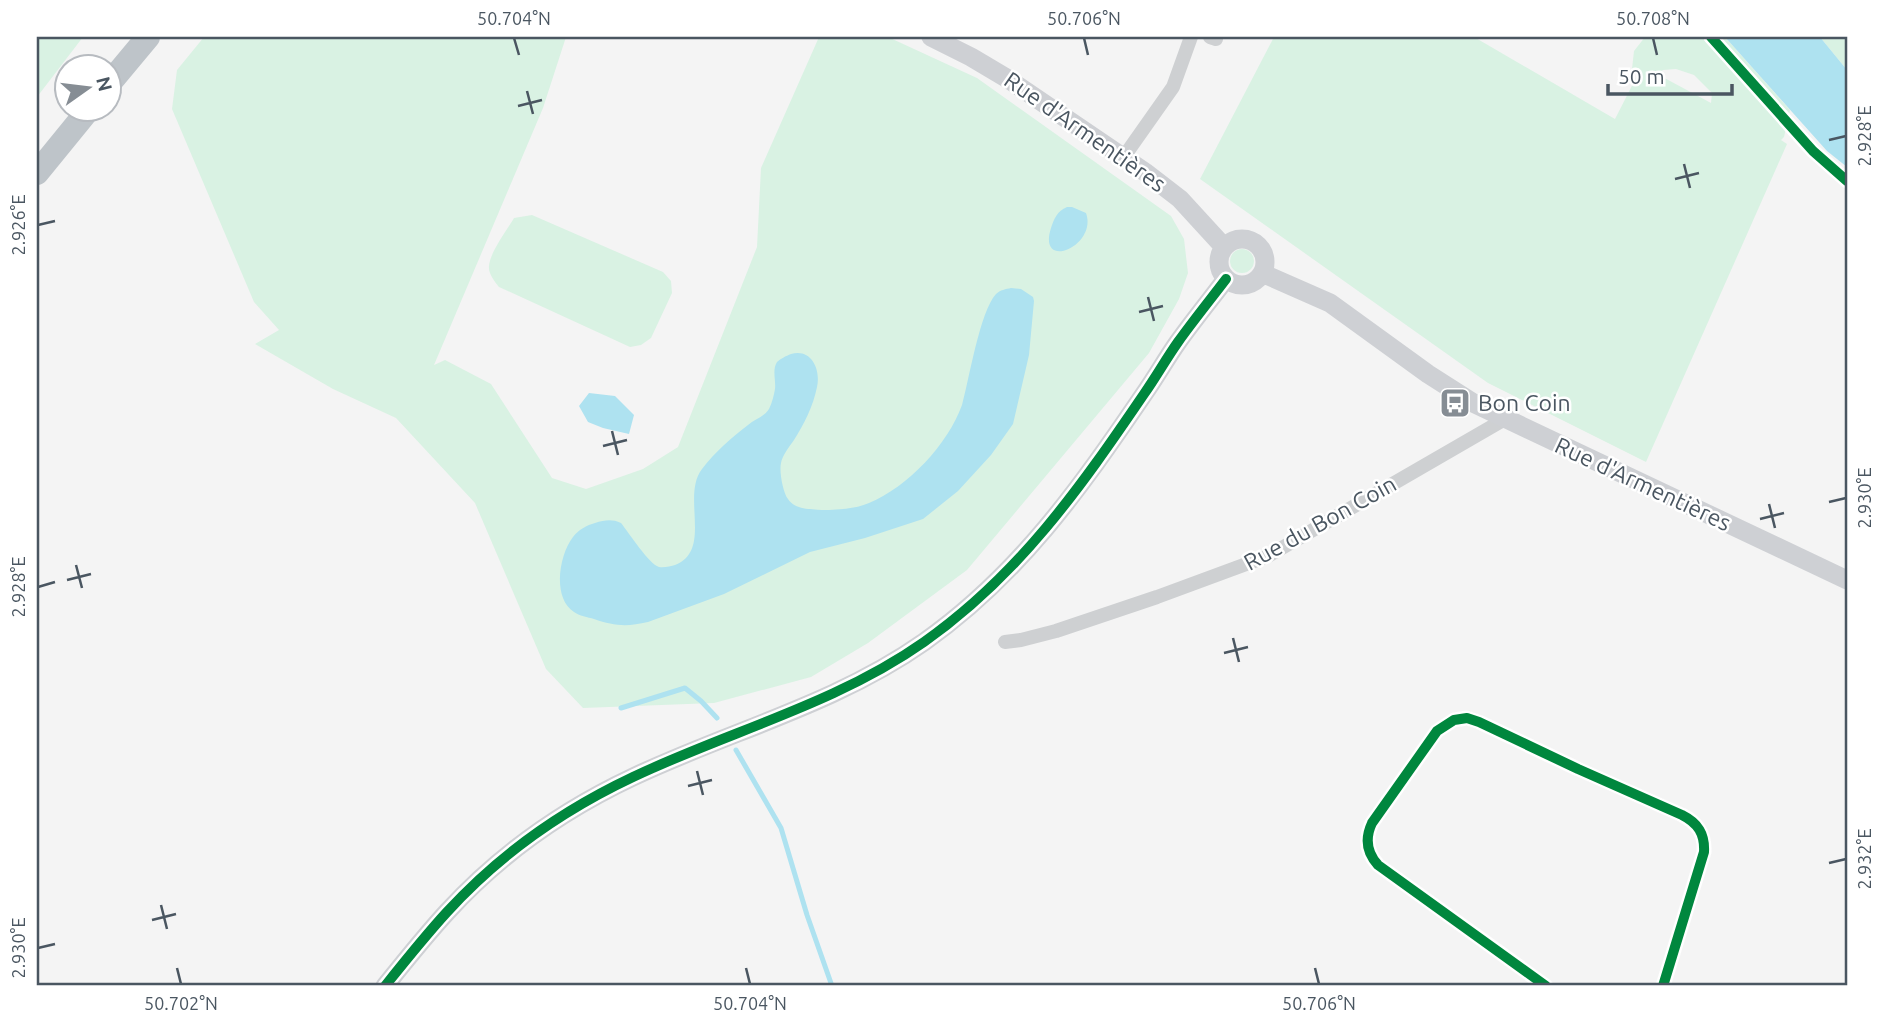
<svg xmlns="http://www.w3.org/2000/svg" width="1884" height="1023" font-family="Ubuntu,sans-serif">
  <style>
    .green { fill: #d9f2e3; fill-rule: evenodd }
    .water { fill: #aee2f0 }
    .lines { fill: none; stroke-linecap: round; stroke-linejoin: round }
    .stream { stroke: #aee2f0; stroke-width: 5 }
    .street { stroke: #ced0d2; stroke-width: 14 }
    .secondary { stroke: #ced0d4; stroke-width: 19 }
    .highway { stroke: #bec4c9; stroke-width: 24 }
    .cycleway-casing { stroke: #fff; stroke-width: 15 }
    .cycleway { stroke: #00873e; stroke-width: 10 }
    .ticks { fill: none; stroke: #4a5661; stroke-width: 2.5 }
    .labels { text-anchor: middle; stroke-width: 5; stroke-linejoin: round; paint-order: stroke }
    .street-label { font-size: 23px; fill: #4a5661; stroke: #fff }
    .poi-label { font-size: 23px; fill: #4a5661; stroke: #fff; text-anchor: start }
    .neatline { fill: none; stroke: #4a5661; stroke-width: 2.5 }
    .ticks-label { font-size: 18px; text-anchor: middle; fill: #4a5661 }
  </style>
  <rect width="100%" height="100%" fill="#f4f4f4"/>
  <!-- green -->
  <path class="green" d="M37,37H83L37,97Z
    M204,37H566L543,108L434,365L445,360L491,384L552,478L586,489L643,469L678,447L757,247L761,168L819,37H888L977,78L1171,216L1184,239L1188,273L1179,299L1149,353L967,570L868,643L811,677L714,703L583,708L546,669L475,503L396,418L333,389L255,344L279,330L254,302L172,109L177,70Z
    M1274,37H1474L1615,119L1638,74L1632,69L1634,51L1645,37H1725L1790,110L1784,137L1781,140L1787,144L1646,462L1488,383L1200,179ZM1676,69L1694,75L1712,93L1711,103L1657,74L1663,70Z
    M1820,37H1847V70Z
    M532,215L663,272L671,281L672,293L651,338L641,345L630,347L499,287C494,281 488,273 489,266C490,252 507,230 514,218Z
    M1230 261a12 12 0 1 1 24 0a12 12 0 1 1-24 0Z"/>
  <!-- water -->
  <path class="water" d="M1725,37H1820L1847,70V167L1827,151Z
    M1067,207H1072L1086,213C1098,246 1037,272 1051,228C1054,219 1057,211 1067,207Z
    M1011,288L1021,289L1033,297L1034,301L1029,355L1013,424L991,455L958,491L923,519L865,538L810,552L724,594L648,622C627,627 614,626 594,619C588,617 579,616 574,612C552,598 559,555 573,537C578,530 587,525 595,523C605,520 612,519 621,523C629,533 649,564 659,567C664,568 671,566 675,565C713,550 681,496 702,469C714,453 732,437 748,425C755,419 764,417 769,409C772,403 774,395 775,389C776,380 772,370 777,362C780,359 786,356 791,354C811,348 821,369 817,387C813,407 804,424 794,440C789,447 782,456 781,463C779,471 783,493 788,499C795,510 811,509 822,510C837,510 855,509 869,503C908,487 948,444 962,405C969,380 980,311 996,294C1000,290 1006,289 1011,288Z
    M589,393L615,396L634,415L629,434L603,428L588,422L579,406Z"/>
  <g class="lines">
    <!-- stream -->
    <path class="stream" d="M621,708L685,688L701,701L717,718
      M736,750L781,828L807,915L832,986"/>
    <!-- street -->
    <path class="street" d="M1210,37L1216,39
      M1123,158L1173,87L1191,37
      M1005,642L1021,640L1056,631L1157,597L1268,556L1505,419
      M1546,986L1378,865C1366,852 1365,838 1372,823L1437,731L1454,720L1467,718L1479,722L1578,769L1682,815C1698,823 1705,834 1704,852L1663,986"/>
    <!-- secondary -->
    <path class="secondary" d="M931,37L971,57L1008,79L1145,172L1180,199L1224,247
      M1219 262a23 23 0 1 1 46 0a23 23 0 1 1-46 0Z
      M1262,273L1330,303L1428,374L1475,404L1847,580
      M385,986C405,961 425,936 447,912C499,855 563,810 633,777C730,731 836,704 924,642C1019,575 1080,488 1144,394C1156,377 1166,359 1178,342C1193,321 1210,300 1226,279"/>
    <!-- highway -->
    <path class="highway" d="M108,85L148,37
      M37,173L90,108"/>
    <!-- cycleway casing -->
    <g class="cycleway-casing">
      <path id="cycleway" d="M1711,37L1813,151L1847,181
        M385,986C405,961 425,936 447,912C499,855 563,810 633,777C730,731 836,704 924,642C1019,575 1080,488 1144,394C1156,377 1166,359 1178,342C1193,321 1210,300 1226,279
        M1546,986L1378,865C1366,852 1365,838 1372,823L1437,731L1454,720L1467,718L1479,722L1578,769L1682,815C1698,823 1705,834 1704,852L1663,986"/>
    </g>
    <!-- cycleway -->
    <use href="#cycleway" class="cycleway"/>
  </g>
  <!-- ticks -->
  <path class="ticks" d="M514,38L519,55M1084,38L1088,55M1653,38L1657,55M527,91L533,114M518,106L542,100M1829,140L1846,136M1684,164L1690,188M1675,179L1699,173M38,225L55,221M1148,297L1154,321M1139,312L1163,306M612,431L618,455M603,446L627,440M1829,502L1846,498M1769,504L1775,528M1760,519L1784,513M76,565L82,588M67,580L91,574M38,587L55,582M1233,638L1239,662M1224,653L1248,647M697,771L703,795M688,786L712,780M1829,863L1846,859M161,905L167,929M152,920L176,914M38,948L55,944M177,968L181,984M746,968L750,984M1315,968L1319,984"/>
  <!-- icons -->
  <defs>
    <g id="bus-square" transform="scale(1.575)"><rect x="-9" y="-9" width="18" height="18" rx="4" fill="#868d94" stroke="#fff"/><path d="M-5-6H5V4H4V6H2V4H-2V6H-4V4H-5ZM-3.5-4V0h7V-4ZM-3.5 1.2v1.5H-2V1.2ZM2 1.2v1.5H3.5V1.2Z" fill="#fff"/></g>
  </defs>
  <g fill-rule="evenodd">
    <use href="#bus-square" x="1455" y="403"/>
  </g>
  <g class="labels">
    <!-- street labels -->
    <g class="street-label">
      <text transform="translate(1085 132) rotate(35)" y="8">Rue d'Armentières</text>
      <text transform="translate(1643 484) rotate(25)" y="8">Rue d'Armentières</text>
      <text transform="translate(1320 523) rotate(-29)" y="8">Rue du Bon Coin</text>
    </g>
    <!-- poi labels -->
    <g class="poi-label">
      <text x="1478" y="411">Bon Coin</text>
    </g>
  </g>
  <!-- border -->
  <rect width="1884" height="1023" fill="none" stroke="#ffffff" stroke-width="77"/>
  <!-- north arrow -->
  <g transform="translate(88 88) rotate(76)"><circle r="33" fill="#ffffff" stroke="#b7bbc0" stroke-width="2"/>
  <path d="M0-5L12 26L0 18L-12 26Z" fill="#868d94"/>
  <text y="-10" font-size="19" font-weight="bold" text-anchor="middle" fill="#4a5661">N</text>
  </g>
  <!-- scale -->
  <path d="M1608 84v10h124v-10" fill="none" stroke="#4a5661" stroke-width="3.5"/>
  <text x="1618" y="84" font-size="21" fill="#4a5661" stroke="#ffffff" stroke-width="5" paint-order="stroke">50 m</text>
  <rect x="38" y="38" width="1808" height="946" class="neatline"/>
  <g class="ticks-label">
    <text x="514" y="25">50.704°N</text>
    <text x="1084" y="25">50.706°N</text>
    <text x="1653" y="25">50.708°N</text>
    <text transform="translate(1865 136) rotate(-90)" y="6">2.928°E</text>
    <text transform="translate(19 225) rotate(-90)" y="6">2.926°E</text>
    <text transform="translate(1865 498) rotate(-90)" y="6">2.930°E</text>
    <text transform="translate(19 587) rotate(-90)" y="6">2.928°E</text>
    <text transform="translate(1865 859) rotate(-90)" y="6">2.932°E</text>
    <text transform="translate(19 948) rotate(-90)" y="6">2.930°E</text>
    <text x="181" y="1010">50.702°N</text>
    <text x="750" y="1010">50.704°N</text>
    <text x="1319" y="1010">50.706°N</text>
  </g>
</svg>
